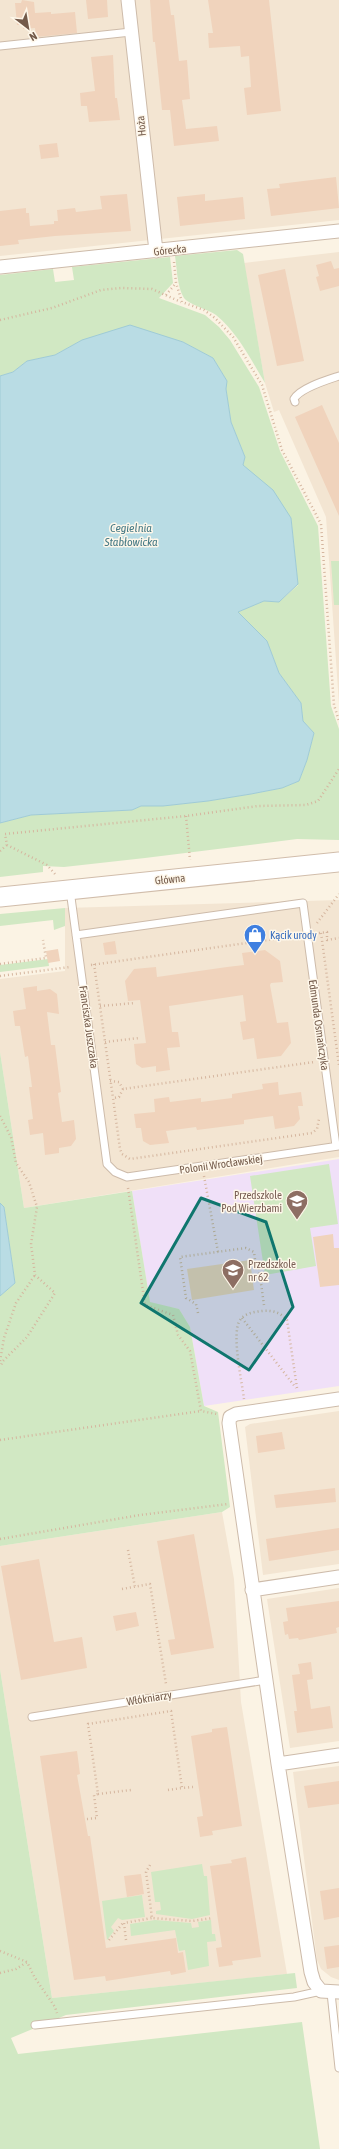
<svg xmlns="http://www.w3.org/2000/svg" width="339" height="2149" font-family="'Asap Condensed',sans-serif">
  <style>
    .residential { fill: #f3e5d2 }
    .education { fill: #f0e0f8 }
    .green { fill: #d1e8c3 }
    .water { fill: #b9dce4; stroke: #9fcbd6 }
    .building { fill: #f0d3bc }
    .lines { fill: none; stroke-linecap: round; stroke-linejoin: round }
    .lane-casing { stroke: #cdbbaa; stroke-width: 9 }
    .street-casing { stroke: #cdbbaa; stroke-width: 15 }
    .secondary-casing { stroke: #d1bdab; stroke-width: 21 }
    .path { stroke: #d5b69f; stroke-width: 2.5; stroke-dasharray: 1 3; stroke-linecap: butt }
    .lane { stroke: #fff; stroke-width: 7 }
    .street { stroke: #fff; stroke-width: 13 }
    .secondary { stroke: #fff; stroke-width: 19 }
    .marked { fill: #0f766e; fill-opacity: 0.2; stroke: #0f766e; stroke-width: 3; stroke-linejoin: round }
    .labels { text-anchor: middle; stroke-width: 3; stroke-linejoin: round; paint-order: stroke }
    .street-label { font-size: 11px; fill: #735a4a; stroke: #fef7ea }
    .shop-label { font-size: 11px; fill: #366cbe; stroke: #fef7ea; text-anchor: start }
    .education-label { font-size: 11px; fill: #785e54; stroke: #fef7ea; text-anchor: end }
    .water-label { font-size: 12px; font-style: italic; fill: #457985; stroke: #fef7ea }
  </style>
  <rect width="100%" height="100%" fill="#fbf3e4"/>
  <!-- residential -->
  <path class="residential" d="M0,0H339V220L0,256Z
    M339,252V704L326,517L279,410L274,412L265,383L244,263Z
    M339,900V1157L24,1208L0,1052V979L65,971V908Z
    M339,1411V1564L263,1575L245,1427L250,1424Z
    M222,1512L234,1579L241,1702L287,1974L52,1998L0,1669V1546Z
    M339,1588V1741L290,1748L267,1599Z
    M339,1766V1980L331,1977L321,1969L317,1960L293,1772Z"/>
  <!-- education -->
  <path class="education" d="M339,1159V1386L204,1406L190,1327L179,1309L150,1303L132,1191Z"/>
  <!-- green -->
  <path class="green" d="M237,250L243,254L265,383C251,360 238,333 216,315C209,310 188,304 184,298C177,287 177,268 175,256Z
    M170,257L173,283L159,298L205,315L219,327L230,340L259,387L280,451L318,526L331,706L339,729V840L297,839L145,858L64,867L43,866V872L0,877V823L31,815L132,810L141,806H163L208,801L251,794L282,788L299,781L307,760L314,733L303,721L301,703L279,673L267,641L238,612L264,601L279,602L298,585L291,518L243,465L245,457L231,422L226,389L227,381L213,358L183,342L161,336L82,340L55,355L27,361L13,372L0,376V275L53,269L55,282L74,280L72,267Z
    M331,561H339V605H334Z
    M65,908V926L54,930L53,920L0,926V914Z
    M48,959L49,966L0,972V965Z
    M0,1052L24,1208L132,1191L150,1302L179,1309L190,1327L204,1406L218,1412L230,1507L222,1512L0,1546V1296L15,1283L4,1207L0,1203Z
    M329,1164L338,1224L310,1228L316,1266L265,1275L250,1176Z
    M0,1669L52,1998L295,1973L297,1988L66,2015L11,2038L18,2054L302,2022L320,2149H0Z
    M202,1864L204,1876H207L210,1915L192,1919L156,1914V1911L161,1910L160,1902H155L151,1872Z
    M142,1895L145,1917L122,1920L118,1918L111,1927L114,1931L107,1940L102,1901Z
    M155,1920L191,1923L192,1928L199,1927L198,1922L211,1920L212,1934H215L216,1941L207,1942L209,1966L188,1970L185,1950L179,1951L175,1930L131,1936L130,1924Z"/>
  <!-- water -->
  <path class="water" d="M130,325L183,342L213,358L227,381L226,389L231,422L245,457L243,465L273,490L291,518L298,584L279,602L264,601L238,612L267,641L279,673L301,703L303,721L314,733L307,760L299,781L282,788L251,794L208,801L163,806H141L132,810L31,815L0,823V376L13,372L27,361L55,355L82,340Z
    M0,1203L4,1207L15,1283L0,1296Z"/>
  <!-- building -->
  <path class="building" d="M22,0L34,2L35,13L51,12V14L75,12L77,33L36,37L35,28L23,29V25H17L15,3H21Z
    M86,0H107L108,17L88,19Z
    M150,0H169L171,15H174L179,61L187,60L190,99L182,100L186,129L217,126L219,141L174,146L170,110H162L155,42H153Z
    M208,0H269L281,111L247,115L244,88L251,87L249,56L241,57L240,46L209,48L208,33H213Z
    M113,55L115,98H117L120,120L89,122L87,106H81L80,93L95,91L91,57Z
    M57,143L59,157L41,159L39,145Z
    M336,177L339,208L271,216L267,189L280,188L279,184Z
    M127,194L131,231L55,236L18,240L19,244L0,246V211L26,208V213H29L30,226L54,224V221H58L57,210L75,208L76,212L102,209L100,196Z
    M205,194V201L243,197L245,219L180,226L177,197Z
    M331,261L334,269L339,268V286L320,291L316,277L319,276L316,265Z
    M285,269L304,361L277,366L258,275Z
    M322,405L339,443V516L295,417Z
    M115,941L117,954L105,955L103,943Z
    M58,949L60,961L48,963L46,951Z
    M265,950L280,961L283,982L271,983L270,985L277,1023L288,1022L291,1043L281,1056L257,1059L254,1038L243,1040L240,1022L246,1021L243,995L169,1006L172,1032H178L180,1047L167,1048L170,1070L156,1072V1066L142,1068L136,1064L134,1044L146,1043L140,1000L128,1001L125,981L134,969L156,967L157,977L227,967L244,965L242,953Z
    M37,986V991L50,989L57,994L59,1014L47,1012L51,1045H55L61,1092L58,1093L62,1122L74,1120L76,1139L71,1146L59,1148V1153L45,1155L43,1133L30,1135L28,1120L33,1119L29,1087H32L28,1056L25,1057L20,1026H15L13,1011L26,1009L23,988Z
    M278,1082L279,1095L301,1092L303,1106H298L300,1119L294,1126L275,1129L273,1116L244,1120V1124L197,1130L196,1127L166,1131L169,1143L150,1145L143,1141L141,1128H136L134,1114L155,1112L154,1099L169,1097L170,1102L201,1098V1102L232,1098V1094L263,1089L262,1084Z
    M333,1234L334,1248H339V1285L320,1287L313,1237Z
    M250,1260L254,1290L192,1300L187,1269Z
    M282,1432L285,1449L258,1453L256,1436Z
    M335,1488L336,1502L276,1508L274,1495Z
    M339,1528V1550L269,1561L266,1539Z
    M194,1534L214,1648L171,1655L168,1640L175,1639L157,1541Z
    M39,1559L54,1642L82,1637L87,1668L21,1680L1,1566Z
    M339,1601V1627L336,1628L337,1633L299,1640L298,1638L289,1639L288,1634L285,1635L283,1622L288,1621L286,1608Z
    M136,1612L139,1626L116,1631L113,1616Z
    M311,1662L313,1679L307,1680L311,1709L330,1706L333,1728L297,1733L294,1711H297L292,1675L300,1674L298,1664Z
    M227,1727L242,1826L212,1831L213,1835L200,1837L197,1817L203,1816L191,1736L212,1732V1729Z
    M77,1751L80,1774L77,1775L88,1836H90L106,1948L176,1938L178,1953L183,1952L186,1972L171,1975L170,1971L106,1981L105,1976L74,1980L40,1756Z
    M339,1781V1804L308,1808L304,1786Z
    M246,1857L261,1957L232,1961L233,1965L219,1967L216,1948L222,1947L210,1866L232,1863L231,1860Z
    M141,1874L144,1894L127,1897L124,1876Z
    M339,1888V1917L324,1920L320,1891Z
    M339,1945V1967L327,1969L324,1947Z"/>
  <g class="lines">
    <!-- lane casing -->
    <g class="lane-casing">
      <path id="lane" d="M0,46L131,32
        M295,402L294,399C300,388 327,380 339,376
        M70,890L107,1164L115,1172L127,1177L339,1146
        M76,935L303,903L336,1146
        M32,1717L266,1680
        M331,1993L339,2068
        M35,2025L294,1997L321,1991"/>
    </g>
    <!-- street casing -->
    <g class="street-casing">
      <path id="street" d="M128,0L156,251
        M0,267L339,231
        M339,1399L236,1414L230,1417L229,1423L278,1764L311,1972L314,1982L321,1991L339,1992
        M252,1590L339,1577
        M278,1764L339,1755"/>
    </g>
    <!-- secondary casing -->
    <g class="secondary-casing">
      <path id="secondary" d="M0,897L339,862"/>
    </g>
    <!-- path -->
    <path class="path" d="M174,262L176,283L182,302L204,310L215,318L233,337L262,385L282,450L321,524L334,705L339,721
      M166,295L176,283
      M0,320L52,308L101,290L121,288L152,289L181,302
      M186,816L190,860
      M0,851L7,845
      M55,874L47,865L7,845L5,834L186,816L258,806L306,805L318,801L339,769
      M317,923L339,894
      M319,933L327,932V940L339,938
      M321,933L339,1065
      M0,964L46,958L43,940
      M94,964L113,1098
      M91,965L296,936
      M0,976L70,967
      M100,1006L135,1003
      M105,1042L139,1038
      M110,1081L119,1082L123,1089L314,1062
      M123,1089L119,1097L113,1098L120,1149L122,1154L130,1159L312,1133L317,1129L319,1119
      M0,1116L11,1137L16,1163L29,1182L37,1207L31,1244L35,1275L55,1293L27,1337L3,1361L0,1367
      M204,1176L218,1252
      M128,1188L145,1305L173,1315L178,1335L190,1351L201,1411L217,1414
      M198,1313L196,1304L186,1298L180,1257L246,1248L254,1252L256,1267L259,1269L264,1305
      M242,1318L296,1388
      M0,1361L4,1338L16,1303L35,1275
      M244,1399C242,1382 231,1333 240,1320C245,1313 254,1312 262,1311C272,1310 280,1312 287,1320L297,1388
      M0,1440L201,1411
      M0,1539L140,1515L228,1504
      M128,1550L135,1587
      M122,1589L150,1584L166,1684
      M168,1790L182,1788
      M98,1794L131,1790
      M87,1819L97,1818L94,1795L98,1794L88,1724L171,1711L182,1788L193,1787
      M150,1865L146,1872L152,1918L192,1921L213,1918
      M109,1940L123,1923
      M126,1940L124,1923L152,1918
      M0,1951L27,1962L35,1978L55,2007L57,2013
      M0,1973L16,1969L27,1962"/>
    <!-- lane -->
    <use href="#lane" class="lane"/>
    <!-- street -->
    <use href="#street" class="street"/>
    <!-- secondary -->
    <use href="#secondary" class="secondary"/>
  </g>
  <!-- marked area -->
  <path class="marked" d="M201,1198L266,1222L293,1307L249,1370L141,1303Z"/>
  <!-- icons -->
  <defs>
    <g id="shop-pin" transform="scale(1.15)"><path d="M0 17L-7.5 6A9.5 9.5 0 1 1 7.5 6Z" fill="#3f7fe0" stroke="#fef7ea"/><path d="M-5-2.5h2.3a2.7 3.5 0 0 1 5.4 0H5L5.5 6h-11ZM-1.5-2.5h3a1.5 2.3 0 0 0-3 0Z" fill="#fff"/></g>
    <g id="school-pin" transform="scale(1.15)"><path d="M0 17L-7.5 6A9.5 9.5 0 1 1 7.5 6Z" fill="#8d6e63" stroke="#fef7ea"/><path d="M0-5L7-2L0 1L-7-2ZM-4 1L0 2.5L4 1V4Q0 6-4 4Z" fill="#fff"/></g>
  </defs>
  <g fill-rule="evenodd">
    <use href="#shop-pin" x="255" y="935"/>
    <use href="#school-pin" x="297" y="1201"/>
    <use href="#school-pin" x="233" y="1270"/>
  </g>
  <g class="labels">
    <!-- street labels -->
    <g class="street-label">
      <text transform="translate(141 126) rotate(-96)" y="4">Hoża</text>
      <text transform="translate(170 250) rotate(-6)" y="4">Górecka</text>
      <text transform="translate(170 879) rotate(-6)" y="4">Główna</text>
      <text transform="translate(319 1025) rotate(82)" y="4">Edmunda Osmańczyka</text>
      <text transform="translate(89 1027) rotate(82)" y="4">Franciszka Juszczaka</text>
      <text transform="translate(221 1164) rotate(-8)" y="4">Polonii Wrocławskiej</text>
      <text transform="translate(149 1698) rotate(-9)" y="4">Włókniarzy</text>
    </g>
    <!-- shop labels -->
    <g class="shop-label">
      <text x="270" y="939">Kącik urody</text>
    </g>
    <!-- education labels -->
    <g class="education-label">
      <text x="282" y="1199">Przedszkole<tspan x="282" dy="13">Pod Wierzbami</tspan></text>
      <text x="248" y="1268" text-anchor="start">Przedszkole<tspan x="248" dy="13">nr 62</tspan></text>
    </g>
    <!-- water labels -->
    <g class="water-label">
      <text x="131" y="532">Cegielnia<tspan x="131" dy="14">Stabłowicka</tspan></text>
    </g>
  </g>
  <!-- north arrow -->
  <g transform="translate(28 28) rotate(149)" stroke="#fef7ea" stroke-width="3" paint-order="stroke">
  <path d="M0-3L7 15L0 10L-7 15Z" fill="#735a4a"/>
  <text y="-6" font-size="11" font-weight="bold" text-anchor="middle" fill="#735a4a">N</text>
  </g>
</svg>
